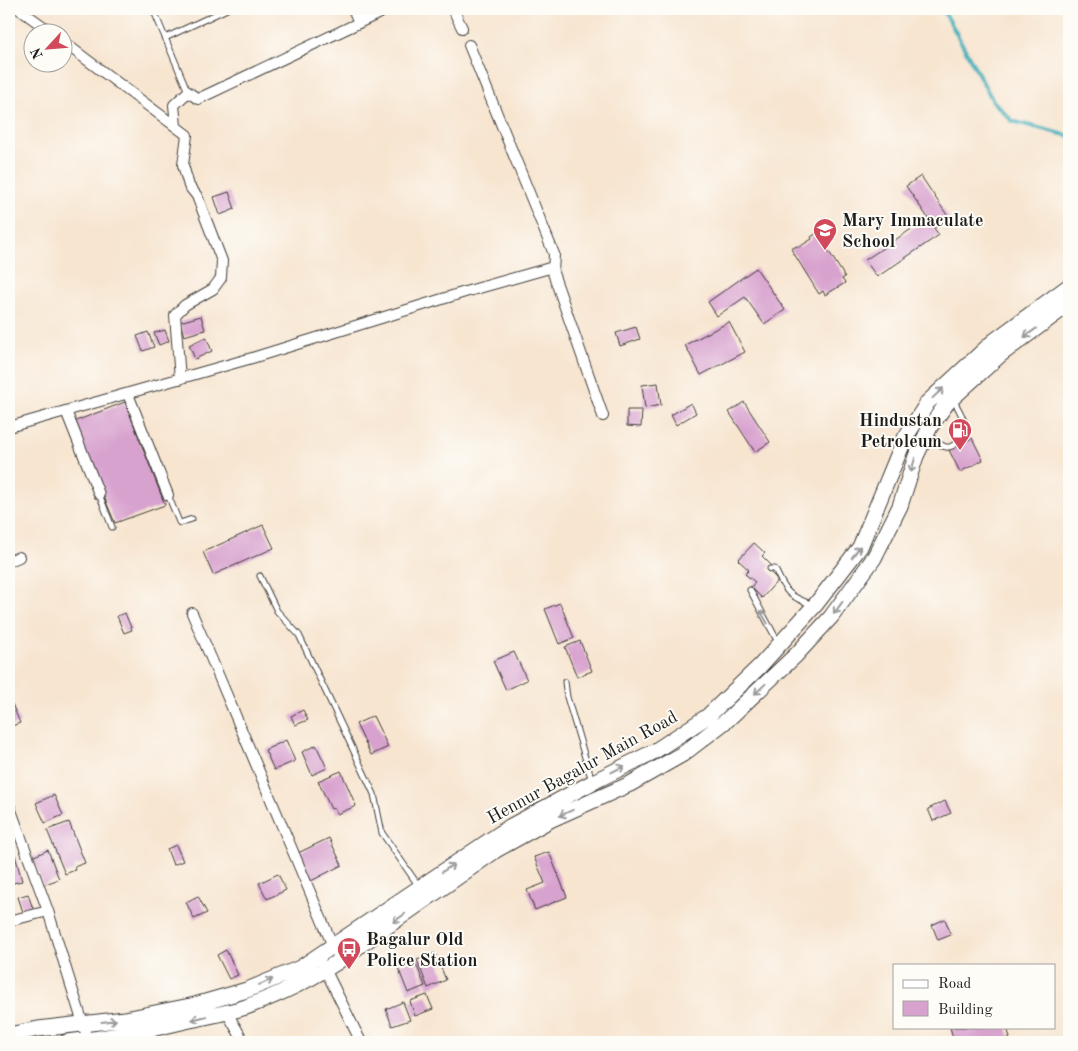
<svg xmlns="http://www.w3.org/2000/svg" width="1078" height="1051" font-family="'Old Standard TT',serif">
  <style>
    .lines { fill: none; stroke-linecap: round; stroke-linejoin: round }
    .stream { stroke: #3eadba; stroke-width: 4 }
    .building { fill: #d8a2cf }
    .service-casing { stroke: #3d3a37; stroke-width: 7 }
    .minor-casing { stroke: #3d3a37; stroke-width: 12 }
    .primary-casing { stroke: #3d3a37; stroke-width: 17 }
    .service { stroke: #fff; stroke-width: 5 }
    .minor { stroke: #fff; stroke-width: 10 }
    .primary { stroke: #fff; stroke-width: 15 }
    .oneway { stroke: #999 }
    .labels { text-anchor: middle; stroke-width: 4; stroke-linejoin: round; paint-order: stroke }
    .poi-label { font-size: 18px; font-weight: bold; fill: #1c1c1c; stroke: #fdfcf7; text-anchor: start }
    .street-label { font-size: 18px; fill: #1c1c1c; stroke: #fdfcf7 }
  </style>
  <rect width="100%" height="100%" fill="#fdfcf7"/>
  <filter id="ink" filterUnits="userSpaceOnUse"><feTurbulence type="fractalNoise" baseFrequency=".02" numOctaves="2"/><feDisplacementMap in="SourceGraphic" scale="10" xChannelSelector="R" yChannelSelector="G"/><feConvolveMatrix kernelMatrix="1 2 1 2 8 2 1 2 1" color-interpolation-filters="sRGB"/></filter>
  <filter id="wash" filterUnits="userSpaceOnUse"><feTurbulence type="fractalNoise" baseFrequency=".0096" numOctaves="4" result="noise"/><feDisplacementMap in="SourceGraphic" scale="20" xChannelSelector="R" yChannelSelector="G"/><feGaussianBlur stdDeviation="1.12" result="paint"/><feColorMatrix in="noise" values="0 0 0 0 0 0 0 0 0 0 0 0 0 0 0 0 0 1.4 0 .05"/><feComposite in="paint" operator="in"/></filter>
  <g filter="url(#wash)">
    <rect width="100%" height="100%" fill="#f7e5d0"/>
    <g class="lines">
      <!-- stream -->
      <path class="stream" d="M941,9L948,18L993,101L1012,121L1069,136"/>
    </g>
    <g id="blocks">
      <!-- building -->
      <path class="building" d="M921,176L949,218L934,228L939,235L877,277L865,260L928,218L906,186Z
        M229,192L235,209L220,215L214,197Z
        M817,233L845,277L842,279L845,283L825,295L823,291L819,294L791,249L797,246L799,247L812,239L811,237Z
        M756,268L785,310L764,324L745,297L717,316L708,302Z
        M201,316L205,330L184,336L180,322Z
        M729,322L745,352L701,375L685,345Z
        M636,327L640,339L620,346L616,333Z
        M165,330L169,341L159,345L154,333Z
        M148,332L154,347L143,351L137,336Z
        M206,337L212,351L195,359L189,345Z
        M658,383L661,405L645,408L642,385Z
        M125,402L165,505L115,523L73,422Z
        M744,402L770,442L755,452L729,412Z
        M691,403L696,413L676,425L671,415Z
        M627,410H642L641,427L627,426Z
        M972,438L983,460L960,472L949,450Z
        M263,525L274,548L213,575L203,552Z
        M754,543L765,553L762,556L771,565L767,569L778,580L762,598L751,587L755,582L745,574L749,570L738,560Z
        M560,603L574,638L559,644L545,609Z
        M125,613L132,630L124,633L117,616Z
        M580,641L592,671L577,677L565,647Z
        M514,652L527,680L506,690L493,661Z
        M12,704L20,723L9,727V705Z
        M303,710L308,720L295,725L291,716Z
        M373,716L388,747L371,755L356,724Z
        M286,740L295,761L274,770L265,750Z
        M316,745L327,768L312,775L302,752Z
        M341,771L356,806L337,814L334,808L331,809L318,781Z
        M54,795L63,815L45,823L36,803Z
        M945,801L951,813L933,821L928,809Z
        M69,822L85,863L74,867L75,870L65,874L47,830Z
        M329,838L342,865L311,881L298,853Z
        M176,845L183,861L173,865L167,849Z
        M48,850L59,879L43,885L32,857Z
        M549,852L567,897L535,910L527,890L545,883L534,857Z
        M15,855L22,881L9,884V857Z
        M278,874L286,890L267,899L259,883Z
        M28,894L34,912L24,915L18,897Z
        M198,896L207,913L194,919L186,902Z
        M945,919L951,935L938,940L932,925Z
        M226,950L238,975L229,979L217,955Z
        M435,953L446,980L428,988L417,960Z
        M414,959L425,986L408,993L397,965Z
        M427,995L433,1009L415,1016L410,1001Z
        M403,1002L410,1020L392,1026L386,1009Z
        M950,1027H1007L1010,1038L997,1042H954Z"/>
    </g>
  </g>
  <g filter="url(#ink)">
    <use href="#blocks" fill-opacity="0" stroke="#3d3a37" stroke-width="1"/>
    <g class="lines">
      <!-- service casing -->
      <g class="service-casing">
        <path id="service" d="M153,9L188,92
          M165,38L227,9
          M929,435C946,451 950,452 966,433C966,421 959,410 953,399
          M99,494L112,527
          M168,495L179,522L180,523L192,519
          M770,569H775C786,593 788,596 813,605
          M260,576L277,611L299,635L374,794L382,833L418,885
          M750,590L778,642
          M565,682L567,697L592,781"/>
      </g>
      <!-- minor casing -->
      <g class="minor-casing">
        <path id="minor" d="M19,9L51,32
          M353,9L359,23
          M453,9L462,28
          M62,41L187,135L183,165L189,186L197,196L222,261L221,278L213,289L185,305L175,315L180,379
          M469,45L554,254L553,273L603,416
          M176,126L174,105L188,92L198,99L388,9
          M128,394L168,495
          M66,411L99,494
          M9,427L252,358L465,292L553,267
          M9,561L19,557
          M192,613L335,951
          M9,805L48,911
          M9,921L48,911L85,1030
          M323,965L361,1042
          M226,1011L244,1042"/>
      </g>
      <!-- primary casing -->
      <g class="primary-casing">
        <path id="primary" d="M9,1035L38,1029L125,1019L195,1005L247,990L300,968L511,826L593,782L655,751L708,716L760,666L816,604L860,547L905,438L928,402L994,341L1069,286
          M67,1042C108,1038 150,1030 190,1020C208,1016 228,1013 246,1007C286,992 326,973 359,946L496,850L550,820L630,784L683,754L727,720L796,655L831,617L874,558L900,506L916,456L930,427L947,403L1000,355L1069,304"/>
      </g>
      <!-- service -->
      <use href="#service" class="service"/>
      <!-- minor -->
      <use href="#minor" class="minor"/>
      <!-- primary -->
      <use href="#primary" class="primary"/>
    </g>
    <!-- one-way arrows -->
    <defs><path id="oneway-shaft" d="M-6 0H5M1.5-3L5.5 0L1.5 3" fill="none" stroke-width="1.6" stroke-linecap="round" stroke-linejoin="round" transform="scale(1.25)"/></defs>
    <g class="oneway">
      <use href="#oneway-shaft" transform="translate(1030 333) rotate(144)"/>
      <use href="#oneway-shaft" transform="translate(938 393) rotate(-43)"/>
      <use href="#oneway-shaft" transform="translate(913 465) rotate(107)"/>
      <use href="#oneway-shaft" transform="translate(856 552) rotate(-54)"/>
      <use href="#oneway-shaft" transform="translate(838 608) rotate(126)"/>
      <use href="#oneway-shaft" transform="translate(764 617) rotate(-119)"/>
      <use href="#oneway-shaft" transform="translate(760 689) rotate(137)"/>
      <use href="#oneway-shaft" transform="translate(618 769) rotate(-26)"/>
      <use href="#oneway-shaft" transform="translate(566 813) rotate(155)"/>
      <use href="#oneway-shaft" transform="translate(448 868) rotate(-34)"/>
      <use href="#oneway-shaft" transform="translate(399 918) rotate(145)"/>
      <use href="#oneway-shaft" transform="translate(266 982) rotate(-23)"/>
      <use href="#oneway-shaft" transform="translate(199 1018) rotate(166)"/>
      <use href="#oneway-shaft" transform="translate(109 1021) rotate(-7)"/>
    </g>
  </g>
  <!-- icons -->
  <defs>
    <g id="school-pin" transform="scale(1.25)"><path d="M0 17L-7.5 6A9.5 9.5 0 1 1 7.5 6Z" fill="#d1495b" stroke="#fdfcf7"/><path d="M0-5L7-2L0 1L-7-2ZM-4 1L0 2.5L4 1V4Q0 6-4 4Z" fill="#fff"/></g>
    <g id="fuel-pin" transform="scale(1.25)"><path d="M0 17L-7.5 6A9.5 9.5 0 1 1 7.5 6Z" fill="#d1495b" stroke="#fdfcf7"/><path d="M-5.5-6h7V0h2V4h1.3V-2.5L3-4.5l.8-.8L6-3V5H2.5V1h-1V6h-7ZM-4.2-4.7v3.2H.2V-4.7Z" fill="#fff"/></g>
    <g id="bus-pin" transform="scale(1.25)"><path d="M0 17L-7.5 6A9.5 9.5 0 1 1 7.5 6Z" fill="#d1495b" stroke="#fdfcf7"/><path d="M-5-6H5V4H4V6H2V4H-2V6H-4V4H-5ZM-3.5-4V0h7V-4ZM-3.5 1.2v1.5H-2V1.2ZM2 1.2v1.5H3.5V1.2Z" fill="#fff"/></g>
  </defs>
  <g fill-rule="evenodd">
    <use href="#school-pin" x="825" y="230"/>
    <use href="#fuel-pin" x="960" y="430"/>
    <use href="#bus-pin" x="349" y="949"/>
  </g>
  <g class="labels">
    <!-- poi labels -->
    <g class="poi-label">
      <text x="842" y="226">Mary Immaculate<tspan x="842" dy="21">School</tspan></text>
      <text x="942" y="426" text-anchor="end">Hindustan<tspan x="942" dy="21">Petroleum</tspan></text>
      <text x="366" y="945">Bagalur Old<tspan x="366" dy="21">Police Station</tspan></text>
    </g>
    <!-- street labels -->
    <g class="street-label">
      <text transform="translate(582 767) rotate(-29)" y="6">Hennur Bagalur Main Road</text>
    </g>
  </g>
  <!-- margin -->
  <rect width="1078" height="1051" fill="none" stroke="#fdfcf7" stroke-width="30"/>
  <!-- legend -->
  <rect x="893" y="964" width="162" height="65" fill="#fdfcf7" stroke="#a3a29f"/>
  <rect x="903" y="980" width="25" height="8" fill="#ffffff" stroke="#a3a29f"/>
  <text x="938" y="988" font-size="15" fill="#1c1c1c">Road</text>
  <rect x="903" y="1001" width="25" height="15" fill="#d8a2cf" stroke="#a3a29f"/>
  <text x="938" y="1014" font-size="15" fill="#1c1c1c">Building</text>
  <!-- north arrow -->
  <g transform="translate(48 48) rotate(244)"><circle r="24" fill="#fdfcf7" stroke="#a3a29f"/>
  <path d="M0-4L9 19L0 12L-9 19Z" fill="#d1495b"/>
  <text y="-8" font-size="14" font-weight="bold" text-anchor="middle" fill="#1c1c1c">N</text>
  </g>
</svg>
